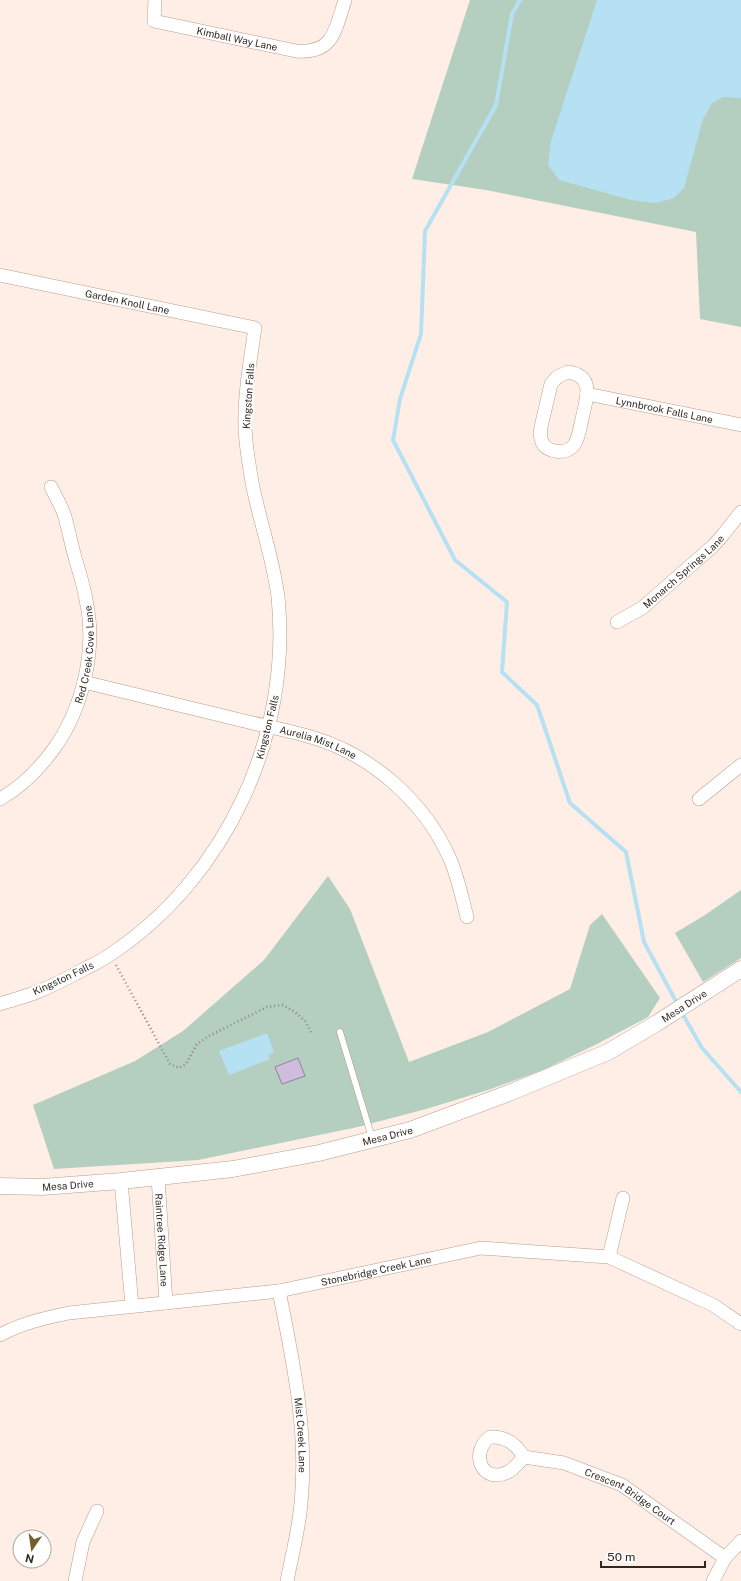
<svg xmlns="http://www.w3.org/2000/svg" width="741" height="1581" font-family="'Public Sans',sans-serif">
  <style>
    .green { fill: #b4cec0 }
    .water { fill: #b5e1f2 }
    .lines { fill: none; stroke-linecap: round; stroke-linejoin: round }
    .stream { stroke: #b5e1f2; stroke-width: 4 }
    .building { fill: #d0bcde; stroke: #90839a }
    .service-casing { stroke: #b69d8e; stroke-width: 7 }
    .minor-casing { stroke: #b69d8e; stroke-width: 14 }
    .tertiary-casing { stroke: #b69d8e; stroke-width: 17 }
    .path { stroke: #93857e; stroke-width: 2.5; stroke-dasharray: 1 3; stroke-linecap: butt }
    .service { stroke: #fff; stroke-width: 6 }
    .minor { stroke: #fff; stroke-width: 13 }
    .tertiary { stroke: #fff; stroke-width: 16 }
    .labels { text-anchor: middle; stroke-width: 4; stroke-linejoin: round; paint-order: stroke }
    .street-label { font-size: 10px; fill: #312721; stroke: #fff }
  </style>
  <rect width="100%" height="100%" fill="#ffeee5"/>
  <!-- green -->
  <path class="green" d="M470,0H741V327L700,319L696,232L486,190L412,179Z
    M328,876L350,909L409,1062L488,1032L570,989L590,925L602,914L660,998L648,1017L597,1044L543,1070L488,1090L426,1109L358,1127L198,1160L54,1169L33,1105L135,1061L183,1031L264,960Z
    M741,890V958L703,982L675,933L705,915Z"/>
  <!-- water -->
  <path class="water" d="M597,0H741V98L723,97L712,103L703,119L684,188L674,198L655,203L631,200L559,180L548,165L551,141Z
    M267,1033L274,1052L268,1055L270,1059L229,1075L219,1051Z"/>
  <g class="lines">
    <!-- stream -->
    <path class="stream" d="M520,0L512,14L496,105L425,231L421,334L400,399L393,440L455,560L507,602L502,672L537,705L570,803L626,852L644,942L678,1005
      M681,1011L702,1048L741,1092"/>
  </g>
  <!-- building -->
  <path class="building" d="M298,1058L305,1076L282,1084L275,1067Z"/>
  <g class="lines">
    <!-- service casing -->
    <g class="service-casing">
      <path id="service" d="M340,1032L372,1138"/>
    </g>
    <!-- minor casing -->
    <g class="minor-casing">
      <g id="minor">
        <path id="s1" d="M155,0L154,21L296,51C334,54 335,30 345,0"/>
        <path id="s2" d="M0,275L255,328C250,362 244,396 245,429C246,446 249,465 252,482C259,520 273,557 278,597C292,734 227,877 111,954C103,960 94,964 86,968C70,977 52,986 35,993C23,997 12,1000 0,1004"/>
        <path d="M568,372C596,376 586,400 582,419C580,427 579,438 574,445C566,455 547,453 542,442C540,437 540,432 541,427L551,384L557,377Z"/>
        <path id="s3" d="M587,394L741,425"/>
        <path id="s4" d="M617,622L642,608L713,546L722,536L741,512"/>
        <path id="s5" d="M84,682C136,695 188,707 240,720C264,726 288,730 311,737C371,754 425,802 450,859C458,877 462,898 467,917"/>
        <path id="s6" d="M0,799C21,787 39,769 53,750C83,709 97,649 86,600C84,587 80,574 76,561C72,547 69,532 65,517C62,507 56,497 51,487"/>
        <path d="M699,799L741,765"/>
        <path id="s7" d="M158,1177L166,1303"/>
        <path d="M121,1181L132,1306"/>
        <path d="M609,1257L623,1198"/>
        <path id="s8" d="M279,1291C293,1361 308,1430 301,1503C299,1529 292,1555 287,1581"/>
        <path id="s9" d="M0,1335C22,1323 45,1318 69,1313L279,1291L481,1248L609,1257L713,1305L741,1324"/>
        <path d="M490,1437C506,1436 516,1444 524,1457C519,1462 514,1469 508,1472C482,1485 469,1453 490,1437Z"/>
        <path id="s10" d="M524,1457L564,1463L622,1485L725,1558"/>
        <path d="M75,1581L83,1542L97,1511"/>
        <path d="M713,1581L725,1558L741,1541"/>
      </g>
    </g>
    <!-- tertiary casing -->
    <g class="tertiary-casing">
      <g id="tertiary">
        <path id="s11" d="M0,1186L42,1187L121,1181L233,1169L319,1153L410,1130L509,1093L608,1052L657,1023L741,969"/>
      </g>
    </g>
    <!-- path -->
    <path class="path" d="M116,965L170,1064L179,1068L186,1064L197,1044L207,1037L267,1007L283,1005L295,1012L305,1021L312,1034"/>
    <!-- service -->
    <use href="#service" class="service"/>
    <!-- minor -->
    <use href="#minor" class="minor"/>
    <!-- tertiary -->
    <use href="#tertiary" class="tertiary"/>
  </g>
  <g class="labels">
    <!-- street labels -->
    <g class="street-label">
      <text dy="4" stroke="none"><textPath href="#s1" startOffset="106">Kimball Way Lane</textPath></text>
      <text dy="4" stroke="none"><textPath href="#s2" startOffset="130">Garden Knoll Lane</textPath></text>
      <text transform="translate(248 396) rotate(-86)" y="4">Kingston Falls</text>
      <text dy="4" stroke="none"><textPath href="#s3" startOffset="79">Lynnbrook Falls Lane</textPath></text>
      <text dy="4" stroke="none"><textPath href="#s4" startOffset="84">Monarch Springs Lane</textPath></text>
      <text dy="4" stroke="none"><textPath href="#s6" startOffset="175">Red Creek Cove Lane</textPath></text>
      <text transform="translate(267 727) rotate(-76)" y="4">Kingston Falls</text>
      <text dy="4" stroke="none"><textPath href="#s5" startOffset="242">Aurelia Mist Lane</textPath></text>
      <text transform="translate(63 978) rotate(-25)" y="4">Kingston Falls</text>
      <text dy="4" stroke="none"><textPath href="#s11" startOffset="717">Mesa Drive</textPath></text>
      <text dy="4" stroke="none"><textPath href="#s11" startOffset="392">Mesa Drive</textPath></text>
      <text dy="4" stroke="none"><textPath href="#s11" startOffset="68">Mesa Drive</textPath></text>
      <text dy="4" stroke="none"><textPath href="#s7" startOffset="63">Raintree Ridge Lane</textPath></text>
      <text dy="4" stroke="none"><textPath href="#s9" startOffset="383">Stonebridge Creek Lane</textPath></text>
      <text dy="4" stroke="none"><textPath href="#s8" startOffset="146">Mist Creek Lane</textPath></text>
      <text dy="4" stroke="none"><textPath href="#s10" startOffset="115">Crescent Bridge Court</textPath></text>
    </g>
  </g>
  <!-- north arrow -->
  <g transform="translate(32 1549) rotate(193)"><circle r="19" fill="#ffffff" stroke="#ada9a6"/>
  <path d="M0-3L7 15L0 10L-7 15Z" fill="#755f2f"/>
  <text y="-6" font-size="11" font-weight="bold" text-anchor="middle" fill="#312721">N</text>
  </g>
  <!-- scale -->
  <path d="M601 1561v6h104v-6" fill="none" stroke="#312721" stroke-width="2"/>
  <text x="607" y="1561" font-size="12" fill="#312721" stroke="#ffffff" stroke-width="3" paint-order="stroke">50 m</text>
</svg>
